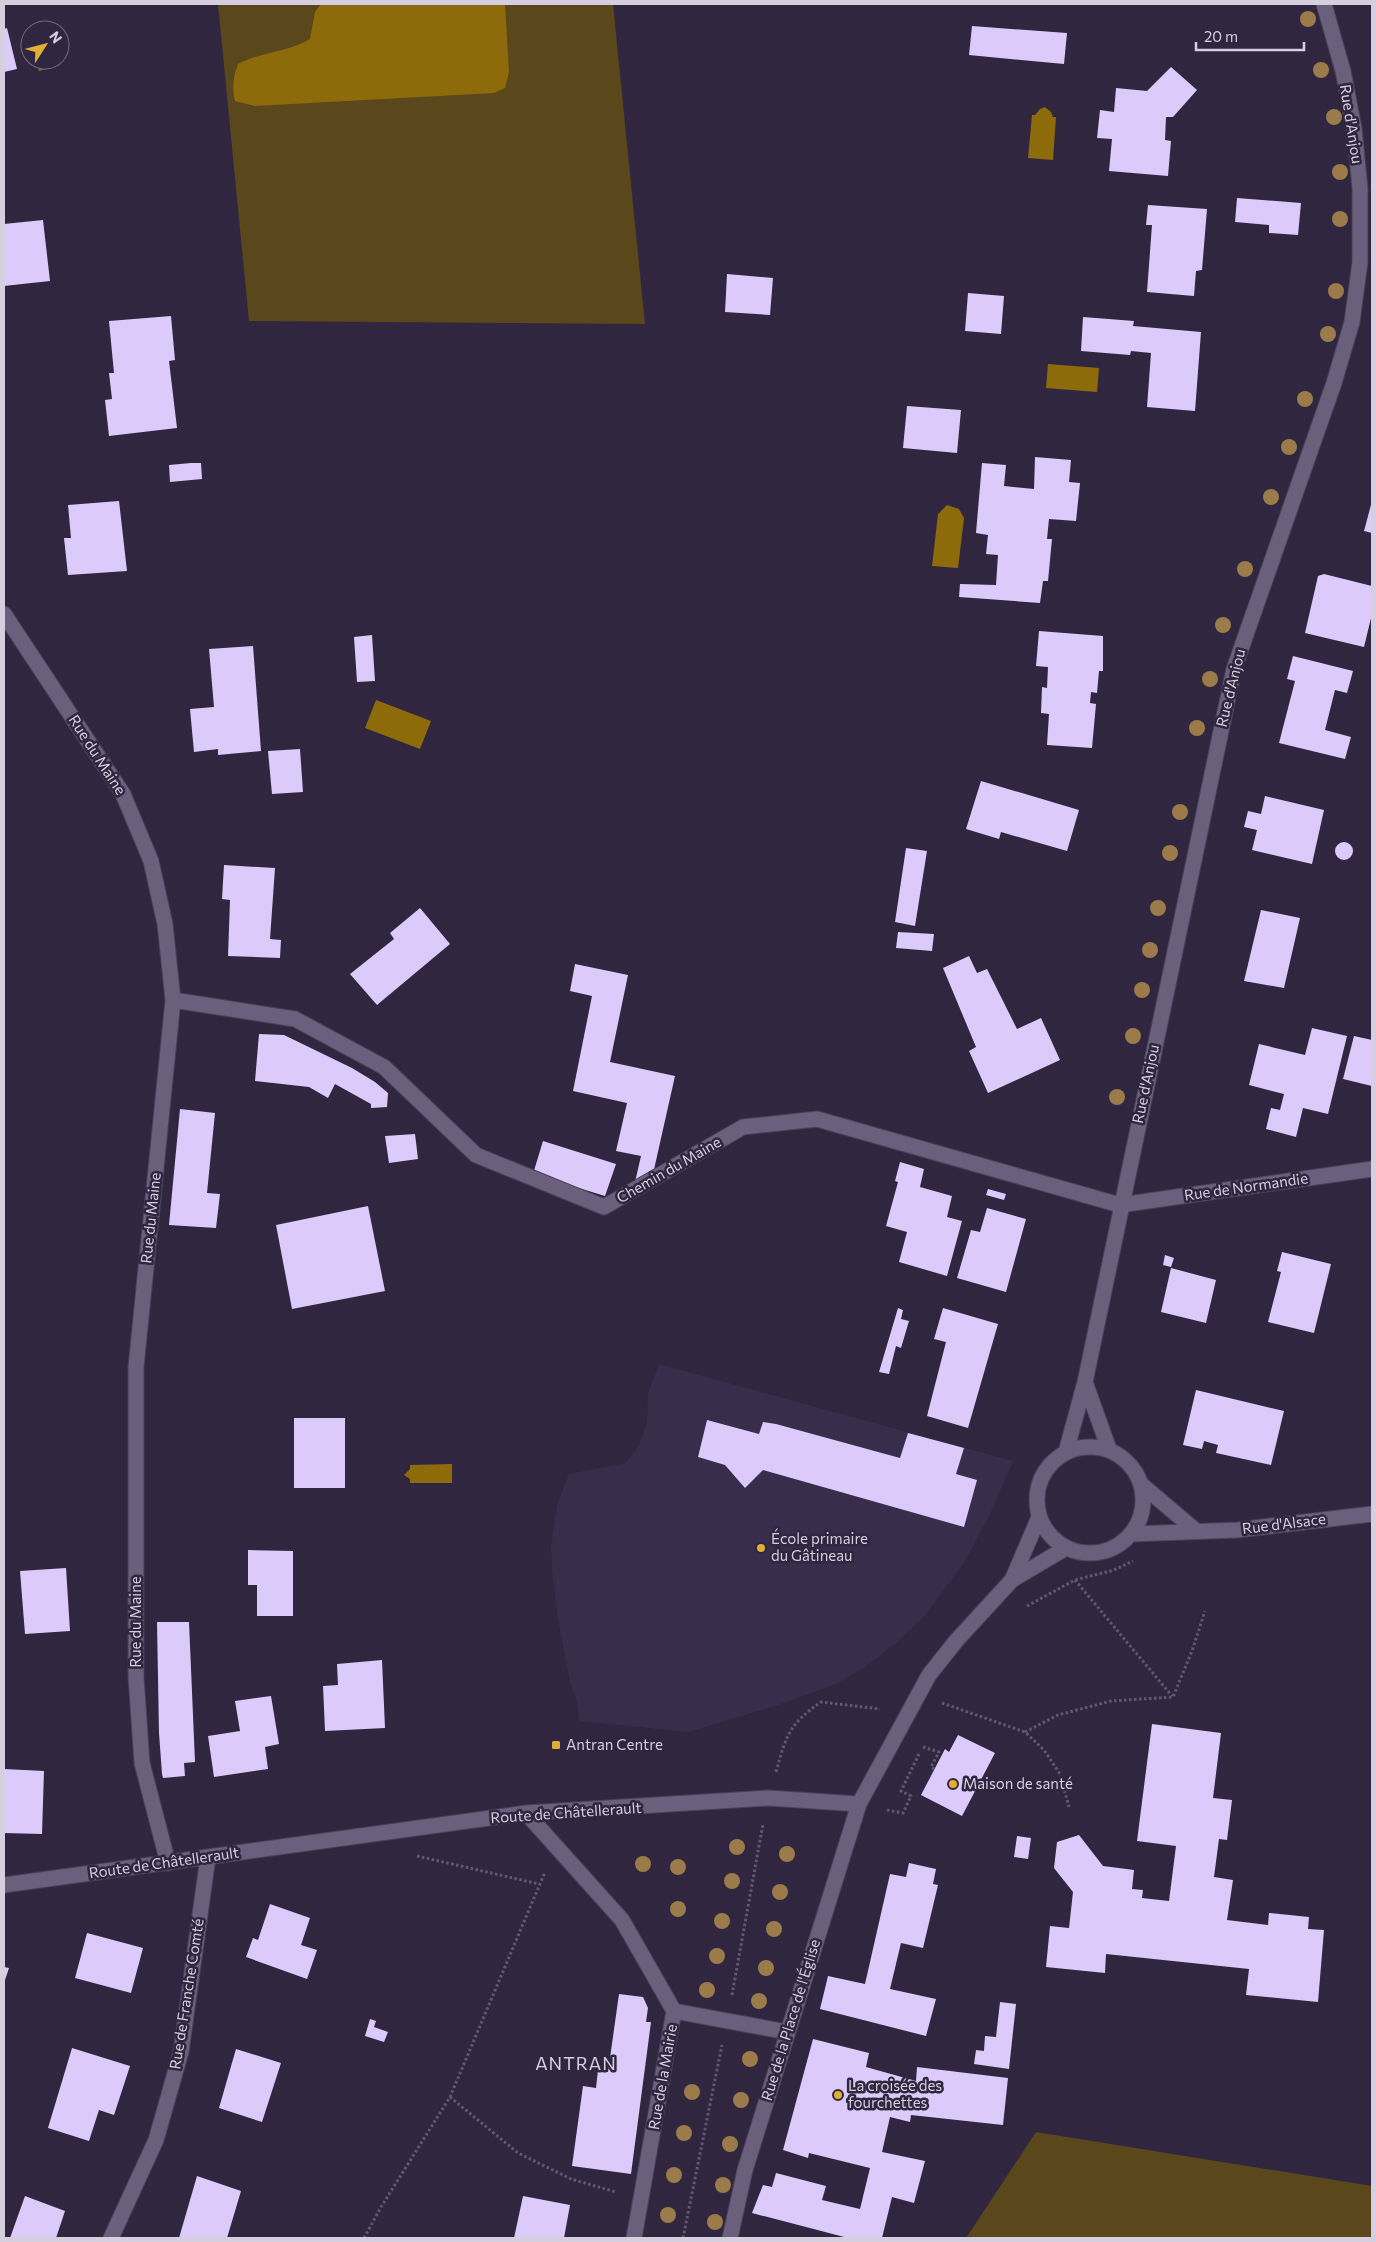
<svg xmlns="http://www.w3.org/2000/svg" width="1376" height="2242" font-family="Commissioner,sans-serif">
  <style>
    .built { fill: #392d4c }
    .green { fill: #5a471b }
    .water { fill: #8e6b0a }
    .building { fill: #dccbfa }
    .lines { fill: none; stroke-linecap: round; stroke-linejoin: round }
    .minor-casing { stroke: #494155; stroke-width: 17 }
    .path { stroke: #62596f; stroke-width: 3; stroke-dasharray: 2.5 2.5; stroke-linecap: butt }
    .minor { stroke: #6a5f7c; stroke-width: 15 }
    .tree { fill: #9b7b49 }
    .poi-dot { fill: #e1af34; stroke: #30263f; stroke-width: 2 }
    .labels { text-anchor: middle; stroke-width: 5; stroke-linejoin: round; paint-order: stroke }
    .street-label { font-size: 15px; fill: #d5cfdf; stroke: #30263f }
    .poi-label { font-size: 15px; fill: #d5cfdf; stroke: #30263f; text-anchor: start }
    .quarter-label { font-size: 18px; letter-spacing: 1px; fill: #d5cfdf; stroke: #30263f }
  </style>
  <rect width="100%" height="100%" fill="#30263f"/>
  <!-- built -->
  <path class="built" d="M659,1364L1013,1461L991,1512L965,1561L925,1615L895,1644L865,1667L836,1684L778,1705L688,1732L579,1721L577,1702L570,1682L558,1620L552,1570L551,1547L557,1505L569,1474L626,1463L639,1445L647,1423L648,1393Z"/>
  <!-- green -->
  <path class="green" d="M218,4H613L645,324L249,321Z
    M1036,2132L1372,2186V2238H966Z"/>
  <!-- water -->
  <path class="water" d="M321,4H505L509,72L505,88L494,93L255,106L235,101C232,87 233,77 238,64C261,52 288,52 310,39L315,12Z
    M36,60H59L60,65L39,71Z
    M1045,107L1051,112L1053,117H1056L1053,160L1028,158L1032,115H1035L1040,109Z
    M1048,364L1099,368L1097,392L1046,388Z
    M947,505L959,509L964,518L958,568L932,566L938,514Z
    M376,700L431,721L420,749L365,728Z
    M452,1464V1483H410V1479L404,1475L410,1469V1465Z"/>
  <!-- building -->
  <path class="building" d="M972,26L1067,33L1064,64L969,55Z
    M7,28L17,69L4,72V29Z
    M1171,67L1197,90L1173,117H1166L1165,140L1171,141L1168,176L1109,171L1112,139L1097,138L1100,110L1114,112L1116,88L1147,91Z
    M1237,198L1301,203L1298,235L1269,233V225L1235,222Z
    M1148,205L1207,209L1202,270L1196,271L1194,296L1147,292L1152,225H1146Z
    M43,220L50,281L4,286V224Z
    M727,274L773,278L770,315L725,312Z
    M968,293L1004,296L1001,334L965,331Z
    M171,316L175,360L169,361L177,428L109,436L105,400L112,399L109,373H114L109,321Z
    M1083,317L1134,321L1133,326L1201,332L1195,411L1147,407L1151,353L1131,351L1130,355L1081,351Z
    M907,406L961,410L957,453L903,448Z
    M1035,457L1071,460L1069,482L1080,483L1076,521L1049,519L1047,539H1052L1048,581H1043L1040,603L959,597L960,584L996,585L998,555L986,554L988,535L976,533L982,463L1006,465L1004,486L1034,489Z
    M191,463H201L202,479L170,482L169,465Z
    M119,501L127,571L68,575L64,538H71L68,505Z
    M1372,501V533L1364,531Z
    M1324,574L1372,586V614L1364,647L1305,633L1318,576Z
    M1039,631L1103,636V671H1099L1097,693L1091,692L1090,703L1096,704L1092,748L1047,745L1049,714L1041,713L1042,687L1047,688L1048,667L1036,666Z
    M372,635L375,681L357,682L354,637Z
    M253,646L261,751L218,755V749L194,752L190,709L214,707L209,649Z
    M1293,656L1353,671L1347,693L1335,690L1325,730L1351,737L1345,759L1279,743L1295,681L1287,679Z
    M300,749L303,792L272,794L268,751Z
    M981,781L1079,810L1067,851L1001,832L999,839L966,829Z
    M1265,796L1324,810L1312,864L1252,850L1257,830L1244,827L1248,811L1261,814Z
    M1335 851a9 9 0 1 1 18 0a9 9 0 1 1-18 0Z
    M906,848L927,851L915,926L895,922Z
    M224,865L275,868L270,939L281,940L280,958L228,956L230,900L222,899Z
    M420,908L450,944L377,1005L350,974L394,939L390,933Z
    M1261,910L1300,918L1284,988L1244,981Z
    M898,932L934,934L932,951L896,948Z
    M969,956L977,973L987,969L1017,1029L1041,1018L1060,1060L988,1093L969,1051L976,1047L943,968Z
    M575,964L628,975L610,1062L675,1076L653,1174L635,1182L641,1156L616,1151L627,1103L573,1091L592,996L570,991Z
    M1312,1028L1347,1036L1328,1114L1303,1108L1296,1137L1266,1129L1271,1108L1280,1110L1284,1094L1249,1085L1259,1044L1305,1055Z
    M259,1034L284,1035L352,1068L375,1082L388,1093L387,1107L371,1108V1104L335,1084L328,1098L309,1087L255,1081Z
    M1354,1036L1372,1040V1086L1343,1079Z
    M180,1109L215,1113L207,1193L220,1194L216,1228L169,1225Z
    M415,1134L418,1159L389,1163L385,1136Z
    M543,1141L616,1164L605,1196L533,1174Z
    M900,1162L924,1169L920,1187L952,1196L947,1217L962,1221L947,1276L899,1262L907,1232L886,1226L898,1182L895,1181Z
    M988,1189L1006,1194L1004,1200L986,1195Z
    M368,1206L385,1291L292,1309L276,1225Z
    M987,1208L1026,1219L1006,1292L957,1278L971,1230L980,1232Z
    M1282,1252L1331,1264L1314,1333L1268,1322L1281,1272L1277,1271Z
    M1165,1255L1174,1258L1171,1267L1163,1265Z
    M1171,1268L1216,1280L1206,1323L1161,1312Z
    M898,1308L903,1310L901,1319L909,1321L901,1348L896,1346L889,1374L879,1372Z
    M943,1308L998,1324L968,1428L927,1416L946,1342L934,1339Z
    M1196,1390L1284,1411L1271,1465L1216,1453L1218,1445L1204,1441L1202,1449L1183,1445Z
    M294,1418H345V1488H294Z
    M707,1420L759,1434L763,1422L776,1424L900,1458L908,1433L964,1448L956,1474L977,1480L964,1527L763,1470L745,1488L725,1465L698,1457Z
    M248,1550L293,1551V1616H257V1585H248Z
    M66,1568L70,1631L25,1634L20,1571Z
    M157,1622H189L195,1762L184,1763L185,1776L163,1778L162,1774L159,1733Z
    M382,1660L385,1728L325,1731L323,1686L338,1685L337,1664Z
    M271,1696L279,1744L265,1747L268,1769L214,1777L208,1736L240,1731L235,1701Z
    M1152,1724L1221,1733L1213,1798L1232,1800L1227,1840L1219,1839L1214,1877L1233,1880L1227,1920L1268,1925L1269,1913L1309,1917L1308,1929L1324,1930L1318,2002L1246,1995L1249,1969L1106,1954L1105,1973L1046,1967L1050,1926L1069,1928L1073,1892L1054,1868L1057,1842L1079,1835L1103,1866L1134,1870L1132,1889L1143,1890L1142,1898L1169,1901L1176,1846L1137,1841Z
    M958,1735L995,1753L962,1816L921,1795L945,1749L949,1752Z
    M4,1769L44,1771L42,1834L4,1833Z
    M1017,1836L1031,1838L1028,1859L1014,1857Z
    M909,1863L936,1869L933,1884L938,1885L923,1948L901,1943L890,1989L936,1999L926,2036L820,2009L828,1976L865,1984L890,1874L906,1877Z
    M270,1904L310,1918L301,1945L317,1950L307,1979L246,1957L253,1938L258,1940Z
    M87,1933L143,1948L131,1993L75,1978Z
    M4,1967L9,1968L4,1983Z
    M619,1994L643,1997L648,2008L646,2022H651L631,2174L572,2166L583,2086L596,2088L598,2070L608,2072Z
    M1000,2002L1016,2004L1009,2069L974,2064L976,2050L984,2051L985,2036L996,2037Z
    M370,2019L376,2021L374,2027L388,2032L384,2042L365,2036Z
    M813,2039L869,2053L866,2067L916,2081L917,2067L1008,2078L1003,2125L911,2115L910,2122L890,2117L882,2152L925,2161L914,2203L892,2197L882,2238H848L752,2213L763,2185L772,2187L776,2173L826,2186L822,2200L860,2209L870,2168L809,2153L808,2158L783,2150Z
    M72,2048L130,2066L114,2115L99,2110L89,2141L48,2128Z
    M236,2049L281,2063L262,2122L219,2108Z
    M197,2176L241,2191L227,2238H179Z
    M25,2196L65,2211L56,2238H10Z
    M523,2196L570,2205L564,2238H514Z"/>
  <g class="lines">
    <!-- minor casing -->
    <g class="minor-casing">
      <path id="minor" d="M4,614L123,794L151,861L165,924L173,1000L136,1367V1677L142,1763L168,1863
        M173,1000L295,1019L384,1067L476,1155L604,1207L743,1127L817,1119L1120,1205L1372,1169
        M1085,1382L1109,1449
        M1037 1500a53 53 0 1 1 106 0a53 53 0 1 1-106 0Z
        M1066,1452L1085,1382L1234,669L1334,383L1352,322L1360,262V188L1354,128L1343,71L1324,4
        M1142,1485L1195,1530
        M1132,1534L1237,1530L1372,1514
        M1012,1580L1039,1517
        M526,1813L622,1920L674,2011L634,2238
        M4,1885L526,1813L768,1798L859,1804L929,1675L956,1641L1012,1580L1066,1548
        M674,2011L787,2032
        M111,2238L156,2140L181,2052L208,1857
        M730,2238L745,2170L859,1804"/>
    </g>
    <!-- path -->
    <path class="path" d="M1075,1580L1172,1696
      M1027,1606L1075,1580L1114,1570L1133,1561
      M942,1703L1025,1732L1044,1750L1060,1774L1069,1807
      M1025,1732L1058,1715L1111,1701L1173,1697L1192,1651L1205,1611
      M923,1747L939,1752L931,1767L934,1769
      M776,1772C786,1736 789,1724 821,1702L880,1709
      M887,1810L903,1813L911,1796L901,1791L919,1754
      M417,1856L539,1884
      M732,1995L763,1824
      M450,2097L518,2153L571,2179L616,2192
      M364,2238L381,2207L450,2097L545,1872
      M683,2238L722,2045"/>
    <!-- minor -->
    <use href="#minor" class="minor"/>
  </g>
  <!-- trees -->
  <g class="tree">
    <circle cx="1308" cy="19" r="8"/>
    <circle cx="1321" cy="70" r="8"/>
    <circle cx="1334" cy="117" r="8"/>
    <circle cx="1340" cy="172" r="8"/>
    <circle cx="1340" cy="219" r="8"/>
    <circle cx="1336" cy="291" r="8"/>
    <circle cx="1328" cy="334" r="8"/>
    <circle cx="1305" cy="399" r="8"/>
    <circle cx="1289" cy="447" r="8"/>
    <circle cx="1271" cy="497" r="8"/>
    <circle cx="1245" cy="569" r="8"/>
    <circle cx="1223" cy="625" r="8"/>
    <circle cx="1210" cy="679" r="8"/>
    <circle cx="1197" cy="728" r="8"/>
    <circle cx="1180" cy="812" r="8"/>
    <circle cx="1170" cy="853" r="8"/>
    <circle cx="1158" cy="908" r="8"/>
    <circle cx="1150" cy="950" r="8"/>
    <circle cx="1142" cy="990" r="8"/>
    <circle cx="1133" cy="1036" r="8"/>
    <circle cx="1117" cy="1097" r="8"/>
    <circle cx="737" cy="1847" r="8"/>
    <circle cx="787" cy="1854" r="8"/>
    <circle cx="643" cy="1864" r="8"/>
    <circle cx="678" cy="1867" r="8"/>
    <circle cx="732" cy="1881" r="8"/>
    <circle cx="780" cy="1892" r="8"/>
    <circle cx="678" cy="1909" r="8"/>
    <circle cx="722" cy="1921" r="8"/>
    <circle cx="774" cy="1929" r="8"/>
    <circle cx="717" cy="1956" r="8"/>
    <circle cx="766" cy="1968" r="8"/>
    <circle cx="707" cy="1990" r="8"/>
    <circle cx="759" cy="2001" r="8"/>
    <circle cx="750" cy="2059" r="8"/>
    <circle cx="692" cy="2092" r="8"/>
    <circle cx="741" cy="2100" r="8"/>
    <circle cx="684" cy="2133" r="8"/>
    <circle cx="730" cy="2144" r="8"/>
    <circle cx="674" cy="2175" r="8"/>
    <circle cx="723" cy="2185" r="8"/>
    <circle cx="668" cy="2215" r="8"/>
    <circle cx="715" cy="2222" r="8"/>
  </g>
  <!-- markers -->
  <g class="poi-dot">
    <circle cx="761" cy="1548" r="5"/>
    <rect x="551" y="1740" width="10" height="10" rx="2.5"/>
    <circle cx="953" cy="1784" r="5"/>
    <circle cx="838" cy="2095" r="5"/>
  </g>
  <g class="labels">
    <!-- street labels -->
    <g class="street-label">
      <text transform="translate(1351 124) rotate(81)" y="5">Rue d'Anjou</text>
      <text transform="translate(1231 688) rotate(-76)" y="5">Rue d'Anjou</text>
      <text transform="translate(97 755) rotate(57)" y="5">Rue du Maine</text>
      <text transform="translate(1146 1084) rotate(-78)" y="5">Rue d'Anjou</text>
      <text transform="translate(669 1170) rotate(-30)" y="5">Chemin du Maine</text>
      <text transform="translate(1246 1187) rotate(-8)" y="5">Rue de Normandie</text>
      <text transform="translate(151 1218) rotate(-84)" y="5">Rue du Maine</text>
      <text transform="translate(1284 1524) rotate(-7)" y="5">Rue d'Alsace</text>
      <text transform="translate(136 1622) rotate(-90)" y="5">Rue du Maine</text>
      <text transform="translate(566 1813) rotate(-4)" y="5">Route de Châtellerault</text>
      <text transform="translate(164 1863) rotate(-8)" y="5">Route de Châtellerault</text>
      <text transform="translate(187 1994) rotate(-81)" y="5">Rue de Franche Comté</text>
      <text transform="translate(791 2020) rotate(-73)" y="5">Rue de la Place de l'Église</text>
      <text transform="translate(663 2077) rotate(-80)" y="5">Rue de la Mairie</text>
    </g>
    <!-- poi labels -->
    <g class="poi-label">
      <text x="771" y="1544">École primaire<tspan x="771" dy="17">du Gâtineau</tspan></text>
      <text x="566" y="1750">Antran Centre</text>
      <text x="963" y="1789">Maison de santé</text>
      <text x="848" y="2091">La croisée des<tspan x="848" dy="17">fourchettes</tspan></text>
    </g>
    <!-- quarter labels -->
    <g class="quarter-label">
      <text x="576" y="2070">ANTRAN</text>
    </g>
  </g>
  <!-- border -->
  <rect width="1376" height="2242" fill="none" stroke="#d5cfdf" stroke-width="10"/>
  <!-- north arrow -->
  <g transform="translate(45 45) rotate(54)"><circle r="24" fill="#30263f" stroke="#726a7f"/>
  <path d="M0-4L9 19L0 12L-9 19Z" fill="#e1af34"/>
  <text y="-8" font-size="14" font-weight="bold" text-anchor="middle" fill="#d5cfdf">N</text>
  </g>
  <!-- scale -->
  <path d="M1196 42v8h108v-8" fill="none" stroke="#d5cfdf" stroke-width="2.5"/>
  <text x="1204" y="42" font-size="15" fill="#d5cfdf" stroke="#30263f" stroke-width="4" paint-order="stroke">20 m</text>
</svg>
